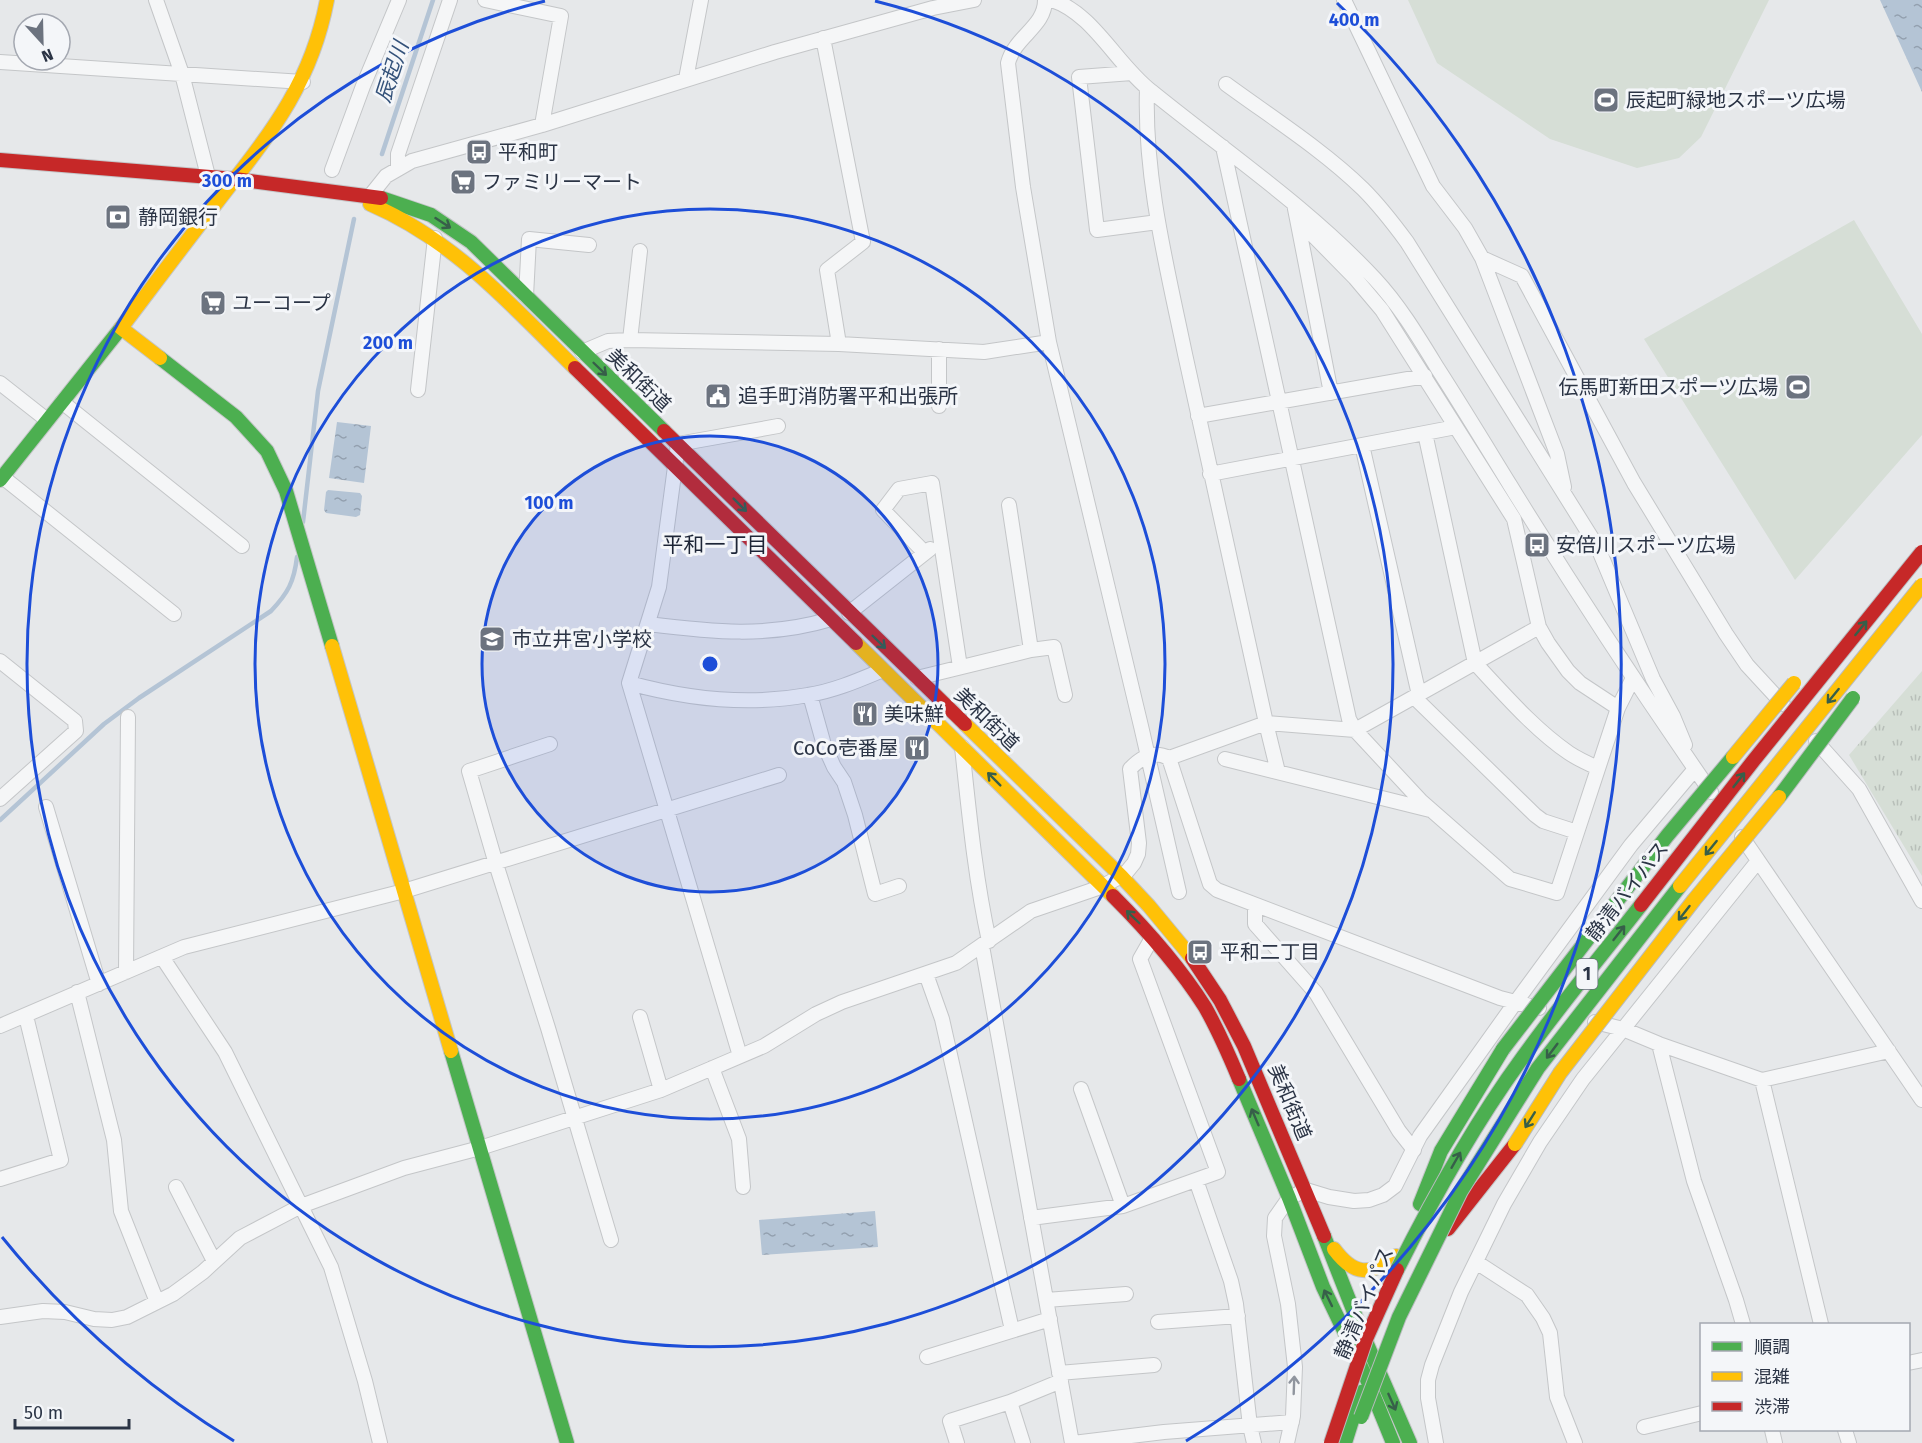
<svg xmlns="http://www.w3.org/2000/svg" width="1922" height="1443" font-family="'Fira Sans','Noto Sans JP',sans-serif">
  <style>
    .park { fill: url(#park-tufts) }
    .pitch { fill: #d6ded6 }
    .water { fill: url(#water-ripples) }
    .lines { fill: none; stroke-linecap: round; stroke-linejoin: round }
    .stream { stroke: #b4c4d5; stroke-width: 4.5 }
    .street-casing { stroke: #c4c6c8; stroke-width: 16 }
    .fast-casing { stroke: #c4c6c8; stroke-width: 16 }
    .slow-casing { stroke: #c4c6c8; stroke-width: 16 }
    .jam-casing { stroke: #c4c6c8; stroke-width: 16 }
    .street { stroke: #f5f6f7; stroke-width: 14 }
    .fast { stroke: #4caf50; stroke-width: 14 }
    .slow { stroke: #ffc107; stroke-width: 14 }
    .jam { stroke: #c62828; stroke-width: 14 }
    .fast-bridge-casing { stroke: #b8bbbf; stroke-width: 16; stroke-linecap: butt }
    .slow-bridge-casing { stroke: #b8bbbf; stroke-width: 16; stroke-linecap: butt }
    .jam-bridge-casing { stroke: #b8bbbf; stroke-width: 16; stroke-linecap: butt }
    .fast-bridge { stroke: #4caf50; stroke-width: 14 }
    .slow-bridge { stroke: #ffc107; stroke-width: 14 }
    .jam-bridge { stroke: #c62828; stroke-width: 14 }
    .oneway { stroke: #375f49 }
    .oneway2 { stroke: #90959e }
    .ring { fill: none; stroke: #1d4ed8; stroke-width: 3 }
    .labels { text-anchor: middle; stroke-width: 6; stroke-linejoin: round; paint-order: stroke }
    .shield { fill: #f4f6f9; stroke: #676e7b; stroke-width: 1.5 }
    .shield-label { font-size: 18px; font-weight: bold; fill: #2b3445 }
    .poi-label { font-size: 20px; fill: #2b3445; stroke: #f4f6f9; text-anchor: start }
    .street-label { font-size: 20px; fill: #2b3445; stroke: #f4f6f9 }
    .water-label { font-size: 21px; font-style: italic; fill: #34527a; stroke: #f4f6f9 }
    .neighbourhood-label { font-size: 21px; fill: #1d2536; stroke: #f4f6f9 }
    .centre { fill: #1d4ed8; stroke: #f4f6f9; stroke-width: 3 }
    .ring-label { font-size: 18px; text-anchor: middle; font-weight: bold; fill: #1d4ed8; stroke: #f4f6f9; stroke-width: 6; stroke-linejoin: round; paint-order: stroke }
  </style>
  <defs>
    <pattern id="park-tufts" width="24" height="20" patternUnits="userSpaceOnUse" patternTransform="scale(1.5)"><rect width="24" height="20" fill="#d6ded6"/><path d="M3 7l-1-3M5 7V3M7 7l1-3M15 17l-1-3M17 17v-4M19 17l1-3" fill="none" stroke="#b8bfb9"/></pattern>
    <pattern id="water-ripples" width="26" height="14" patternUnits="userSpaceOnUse" patternTransform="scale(1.5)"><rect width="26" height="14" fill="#b4c4d5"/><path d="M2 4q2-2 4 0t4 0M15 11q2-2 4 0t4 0" fill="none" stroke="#93a0af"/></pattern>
  </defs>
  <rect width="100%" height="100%" fill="#e6e8ea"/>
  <!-- park -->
  <path class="park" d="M1922,671V876L1849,755Z"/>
  <!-- pitch -->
  <path class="pitch" d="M1408,0H1769L1701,137L1679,158L1637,168L1550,139L1437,63Z
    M1854,220L1922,334V435L1795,580L1644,339Z"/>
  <!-- water -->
  <path class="water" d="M1880,0H1922V93V92Z
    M337,422L371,426L364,483L329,478Z
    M328,490L360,493L362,496L360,515L356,517L326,513L324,510L326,492Z
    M875,1211L878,1247L762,1255L759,1220Z"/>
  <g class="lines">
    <!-- stream -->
    <path class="stream" d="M382,154L433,0
      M303,522L318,391L354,219
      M0,820L104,724L139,698L271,611C288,593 294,582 297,557"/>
    <!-- street casing -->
    <g class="street-casing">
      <path id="street" d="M156,0L182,74L208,176
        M485,0L561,16L542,125
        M1045,0C1045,27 1015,36 1008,63L1023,187L1049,342L1141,726L1179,892
        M1052,0C1093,13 1117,65 1151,91C1226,152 1309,208 1375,279C1400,306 1419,338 1438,369C1463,408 1486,446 1510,485C1574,589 1641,691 1711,792
        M1344,0L1433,186L1465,228L1482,258L1557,454L1564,487
        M823,38L863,242L827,270L839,344
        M0,62L303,82
        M1132,73L1079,77L1097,230L1158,222
        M686,79L701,0
        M1226,84C1271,117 1323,150 1363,189C1379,205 1393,223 1407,242L1598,548L1653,679L1673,716L1685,745
        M1147,89C1144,178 1167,267 1185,354C1211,477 1238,600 1266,723L1355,730L1539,627
        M1223,147L1349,719L1355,730L1421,801L1510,879L1557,893L1618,708L1633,678
        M398,168V154L450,0
        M332,170L363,86L399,0
        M370,196L386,176L412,161L542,125L775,52L933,8L974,0
        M1295,209L1297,219L1355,278L1382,310L1514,519L1539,627L1548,643L1568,671L1580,683L1618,708
        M1297,219L1331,393
        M1482,258L1522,276L1634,483L1726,634L1747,665L1783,704
        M526,296L529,239L589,245
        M630,340L640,251
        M582,352L608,341L630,340L839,344L984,352L1049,342
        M0,383L47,420
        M418,390L435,238
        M62,402L242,546
        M939,406V349
        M1198,416L1425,376
        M1425,433L1475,663C1504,694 1534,729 1569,753C1578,759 1589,764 1598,768
        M1362,445L1419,695
        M1210,474L1456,427
        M0,475L174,614
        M1009,505L1031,650
        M925,553L883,510L899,489L932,483L960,667
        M849,613L930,549
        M648,624C712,632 768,638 831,619
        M0,661L75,721L76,731L0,799
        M917,678L1031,650L1054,647L1065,695
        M629,683C687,699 748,706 808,695C834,691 859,680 883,670
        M810,695L824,745L834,767L844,782L855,815L875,894L899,886
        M1414,697L1535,815L1543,821L1577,832
        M1816,741L1859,789L1922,901
        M550,744L469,771L496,864L548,1028L611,1240
        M962,747C969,812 975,877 989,941
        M1169,758L1266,723L1278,772
        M1225,759L1430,810
        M46,807L99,984
        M1742,837L1922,1100
        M1255,906V924L1316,993L1399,1131L1414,1150
        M982,946L1072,1443
        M162,957L225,1052L331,1267L365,1381L380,1443
        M126,972L128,717
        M926,974L942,1019L1012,1330
        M77,992L114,1140L121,1211L157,1302
        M640,1017L661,1090
        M1595,1022L1623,1029L1659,1044L1762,1080L1889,1051
        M0,1026L184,947L404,891L779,775
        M1659,1044L1694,1181L1736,1300L1743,1324
        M740,1056L629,683L659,587L678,444L778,426
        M712,1068L739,1139L743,1187
        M1762,1080L1821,1324
        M1081,1089L1123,1206
        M0,1179L61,1160L26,1016
        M1196,1180L1231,1281L1236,1304L1250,1426L1254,1443
        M176,1187L214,1261
        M1031,1218L1123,1206L1218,1172L1140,959L1152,938
        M1476,1262L1527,1295L1543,1318L1550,1333L1557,1397L1575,1443
        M1046,1300L1126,1294
        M0,1317L43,1311L65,1312L94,1319L112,1320L127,1317L173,1294L203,1272L240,1238L301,1206L404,1168L480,1148L661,1090L764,1046L816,1014L842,1002L956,963L1031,911L1101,887L1125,874L1134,863L1138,854L1139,843L1130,769C1141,757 1153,750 1169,758L1210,884L1217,890L1500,998L1539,1008
        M1158,1322L1238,1316
        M927,1357L1050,1319
        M1908,1363L1922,1360
        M1059,1373L1154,1365
        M1010,1402L1023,1443
        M1644,1427L1702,1413
        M1772,1430L1775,1443
        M1845,1430L1849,1443
        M957,1443L950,1421L1010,1402L1061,1381
        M1073,1443L1164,1432L1292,1422
        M1287,1443L1293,1416L1295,1367L1288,1304L1274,1236L1275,1218L1289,1198L1306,1190L1329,1197L1354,1201L1369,1200L1383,1195L1395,1186L1420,1136L1515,1003L1631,845L1695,769
        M1436,1443L1428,1398V1380L1432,1365L1461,1292L1504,1204L1540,1142L1583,1079L1758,861"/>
    </g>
    <!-- fast casing -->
    <g class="fast-casing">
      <path id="fast" d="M381,198L431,215L471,242L664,431
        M160,358L236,417L267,451L286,491L332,646
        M0,480L121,328
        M451,1051L567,1443
        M1239,1079L1289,1198L1323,1287L1366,1377L1393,1443
        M1420,1204L1441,1151L1503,1049
        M1324,1236L1361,1330L1410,1443
        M1345,1443L1361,1392"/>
    </g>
    <!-- slow casing -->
    <g class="slow-casing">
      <path id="slow" d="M370,204C454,240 511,305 575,368
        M160,358L121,328C153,286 185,243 218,201C269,135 311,85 327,0
        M856,643L1113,896
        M332,646L451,1051
        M965,724L1121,876L1149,906L1192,958
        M1334,1249C1354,1276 1370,1276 1396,1256"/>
    </g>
    <!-- jam casing -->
    <g class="jam-casing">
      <path id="jam" d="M0,160L235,179L381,198
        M575,368L856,643
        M664,431L965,724
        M1113,896C1147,930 1179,966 1205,1007C1218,1030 1229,1055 1239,1079
        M1192,958L1220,1000L1244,1046L1324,1236
        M1448,1229L1515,1144"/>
    </g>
    <!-- street -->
    <use href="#street" class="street"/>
    <!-- fast -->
    <use href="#fast" class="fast"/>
    <!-- slow -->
    <use href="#slow" class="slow"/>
    <!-- jam -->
    <use href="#jam" class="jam"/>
    <!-- fast-bridge casing -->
    <g class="fast-bridge-casing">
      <path id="fast-bridge" d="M1779,797L1853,698
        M1503,1049L1667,836L1733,757
        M1397,1270C1434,1196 1474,1124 1523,1057C1560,1005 1602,955 1641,905
        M1361,1417L1399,1317L1461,1191L1538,1068L1680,886"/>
    </g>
    <!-- slow-bridge casing -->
    <g class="slow-bridge-casing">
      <path id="slow-bridge" d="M1733,757L1794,683
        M1680,886L1922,585
        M1515,1144L1560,1073L1694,900L1779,797"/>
    </g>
    <!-- jam-bridge casing -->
    <g class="jam-bridge-casing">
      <path id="jam-bridge" d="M1641,905L1754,760L1922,552
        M1331,1443L1366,1339L1397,1270"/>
    </g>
    <!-- fast-bridge -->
    <use href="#fast-bridge" class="fast-bridge"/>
    <!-- slow-bridge -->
    <use href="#slow-bridge" class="slow-bridge"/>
    <!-- jam-bridge -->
    <use href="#jam-bridge" class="jam-bridge"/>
  </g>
  <!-- one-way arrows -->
  <defs><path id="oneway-shaft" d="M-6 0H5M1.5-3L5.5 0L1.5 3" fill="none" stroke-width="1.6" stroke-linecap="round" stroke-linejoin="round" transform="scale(1.5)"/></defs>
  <g class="oneway">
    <use href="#oneway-shaft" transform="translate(443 223) rotate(33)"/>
    <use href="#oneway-shaft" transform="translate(600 369) rotate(44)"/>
    <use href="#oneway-shaft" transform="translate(740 505) rotate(45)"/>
    <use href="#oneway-shaft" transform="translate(1861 628) rotate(-51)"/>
    <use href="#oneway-shaft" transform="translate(879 642) rotate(44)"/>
    <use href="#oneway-shaft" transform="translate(1833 696) rotate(129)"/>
    <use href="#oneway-shaft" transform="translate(994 779) rotate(-135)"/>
    <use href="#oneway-shaft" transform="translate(1739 780) rotate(-52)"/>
    <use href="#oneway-shaft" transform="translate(1711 848) rotate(129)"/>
    <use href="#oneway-shaft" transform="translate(1684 913) rotate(128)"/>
    <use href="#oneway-shaft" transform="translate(1133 917) rotate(-136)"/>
    <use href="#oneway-shaft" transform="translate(1619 933) rotate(-52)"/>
    <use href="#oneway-shaft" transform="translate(1552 1051) rotate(127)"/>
    <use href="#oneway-shaft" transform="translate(1255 1117) rotate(-113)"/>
    <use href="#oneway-shaft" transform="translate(1530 1120) rotate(122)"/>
    <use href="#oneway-shaft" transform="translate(1456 1160) rotate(-60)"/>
    <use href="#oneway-shaft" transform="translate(1328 1298) rotate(-116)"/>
    <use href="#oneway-shaft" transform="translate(1392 1402) rotate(66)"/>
  </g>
  <use class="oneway2" href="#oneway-shaft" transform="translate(1294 1385) rotate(-88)"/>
  <!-- distance rings -->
  <circle cx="710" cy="664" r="228" fill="#1d4ed8" fill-opacity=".12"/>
  <g class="ring">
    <circle cx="710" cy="664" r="228"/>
    <circle cx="710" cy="664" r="455"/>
    <path d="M875 1A683 683 0 1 1 545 1"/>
    <path d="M234 1441A911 911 0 0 1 2 1237M1337 3A911 911 0 0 1 1186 1441"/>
  </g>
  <!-- icons -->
  <defs>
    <g id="stadium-square" transform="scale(1.35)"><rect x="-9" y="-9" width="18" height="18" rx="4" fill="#6c737f" stroke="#f4f6f9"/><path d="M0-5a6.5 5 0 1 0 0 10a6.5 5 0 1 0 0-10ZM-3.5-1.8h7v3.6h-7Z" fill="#fff"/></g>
    <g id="bus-square" transform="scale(1.35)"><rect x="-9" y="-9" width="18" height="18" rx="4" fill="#6c737f" stroke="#f4f6f9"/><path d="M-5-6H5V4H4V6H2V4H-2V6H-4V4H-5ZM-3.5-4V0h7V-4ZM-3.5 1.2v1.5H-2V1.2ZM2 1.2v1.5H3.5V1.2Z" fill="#fff"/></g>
    <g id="supermarket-square" transform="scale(1.35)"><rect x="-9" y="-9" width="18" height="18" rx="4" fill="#6c737f" stroke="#f4f6f9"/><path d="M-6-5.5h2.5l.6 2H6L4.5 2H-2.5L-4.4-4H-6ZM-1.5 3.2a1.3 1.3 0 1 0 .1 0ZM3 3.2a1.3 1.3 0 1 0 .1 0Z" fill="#fff"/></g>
    <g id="bank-square" transform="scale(1.35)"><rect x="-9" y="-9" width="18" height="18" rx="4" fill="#6c737f" stroke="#f4f6f9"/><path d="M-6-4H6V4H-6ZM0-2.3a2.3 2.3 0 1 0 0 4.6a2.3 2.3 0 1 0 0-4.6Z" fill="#fff"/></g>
    <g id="civic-square" transform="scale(1.35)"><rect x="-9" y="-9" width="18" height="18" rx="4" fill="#6c737f" stroke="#f4f6f9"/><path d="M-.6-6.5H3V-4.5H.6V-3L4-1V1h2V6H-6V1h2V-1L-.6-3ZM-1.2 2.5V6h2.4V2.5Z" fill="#fff"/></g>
    <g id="school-square" transform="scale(1.35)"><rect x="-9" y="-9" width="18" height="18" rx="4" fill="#6c737f" stroke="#f4f6f9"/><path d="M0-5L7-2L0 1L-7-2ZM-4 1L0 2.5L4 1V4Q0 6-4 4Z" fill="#fff"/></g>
    <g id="restaurant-square" transform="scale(1.35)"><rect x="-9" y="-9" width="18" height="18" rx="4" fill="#6c737f" stroke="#f4f6f9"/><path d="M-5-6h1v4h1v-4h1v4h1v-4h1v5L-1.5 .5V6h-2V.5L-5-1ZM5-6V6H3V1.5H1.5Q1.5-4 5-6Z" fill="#fff"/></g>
  </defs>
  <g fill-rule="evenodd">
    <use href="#stadium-square" x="1606" y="100"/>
    <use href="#bus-square" x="479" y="152"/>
    <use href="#supermarket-square" x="463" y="182"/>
    <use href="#bank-square" x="118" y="217"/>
    <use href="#supermarket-square" x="213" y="303"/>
    <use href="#stadium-square" x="1798" y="387"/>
    <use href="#civic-square" x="718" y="396"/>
    <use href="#bus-square" x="1537" y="545"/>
    <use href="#school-square" x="492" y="639"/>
    <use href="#restaurant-square" x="865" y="714"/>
    <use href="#restaurant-square" x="917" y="748"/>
    <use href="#bus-square" x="1200" y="952"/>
  </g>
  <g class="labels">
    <!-- shield labels -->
    <rect class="shield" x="1576.5" y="959" width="21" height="30" rx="4.5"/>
    <g class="shield-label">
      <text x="1587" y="980">1</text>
    </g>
    <!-- poi labels -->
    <g class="poi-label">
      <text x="1626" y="107">辰起町緑地スポーツ広場</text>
      <text x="498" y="159">平和町</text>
      <text x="482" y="189">ファミリーマート</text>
      <text x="138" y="224">静岡銀行</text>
      <text x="232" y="310">ユーコープ</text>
      <text x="1778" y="394" text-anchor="end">伝馬町新田スポーツ広場</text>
      <text x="738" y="403">追手町消防署平和出張所</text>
      <text x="1556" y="552">安倍川スポーツ広場</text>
      <text x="512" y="646">市立井宮小学校</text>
      <text x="884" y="721">美味鮮</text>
      <text x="898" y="755" text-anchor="end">CoCo壱番屋</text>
      <text x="1220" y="959">平和二丁目</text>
    </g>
    <!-- street labels -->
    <g class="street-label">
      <text transform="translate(639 380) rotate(44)" y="7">美和街道</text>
      <text transform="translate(987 719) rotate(44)" y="7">美和街道</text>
      <text transform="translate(1627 891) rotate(-52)" y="7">静清バイパス</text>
      <text transform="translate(1290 1102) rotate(67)" y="7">美和街道</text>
      <text transform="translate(1364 1303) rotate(-67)" y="7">静清バイパス</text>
    </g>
    <!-- water labels -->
    <g class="water-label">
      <text transform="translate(392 72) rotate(-72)" y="7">辰起川</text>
    </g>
    <!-- neighbourhood labels -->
    <g class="neighbourhood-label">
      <text x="715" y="552">平和一丁目</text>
    </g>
  </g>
  <circle cx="710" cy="664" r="9" class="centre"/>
  <g class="ring-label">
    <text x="1354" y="26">400 m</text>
    <text x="227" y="187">300 m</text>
    <text x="388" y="349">200 m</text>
    <text x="549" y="509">100 m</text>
  </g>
  <!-- legend -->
  <rect x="1700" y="1323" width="210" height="108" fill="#f4f6f9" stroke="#a4a8b1" stroke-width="1.5"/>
  <rect x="1712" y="1342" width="30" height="9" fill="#4caf50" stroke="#a4a8b1" stroke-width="1.5"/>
  <text x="1754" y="1353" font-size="18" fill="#2b3445">順調</text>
  <rect x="1712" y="1372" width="30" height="9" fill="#ffc107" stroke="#a4a8b1" stroke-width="1.5"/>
  <text x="1754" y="1383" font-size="18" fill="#2b3445">混雑</text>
  <rect x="1712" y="1402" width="30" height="9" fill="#c62828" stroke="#a4a8b1" stroke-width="1.5"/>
  <text x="1754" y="1413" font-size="18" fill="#2b3445">渋滞</text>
  <!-- north arrow -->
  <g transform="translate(42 42) rotate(158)"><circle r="28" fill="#f4f6f9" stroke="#a4a8b1" stroke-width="1.5"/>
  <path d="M0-4.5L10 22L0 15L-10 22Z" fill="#6c737f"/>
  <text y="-9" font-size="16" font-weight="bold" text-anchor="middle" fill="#2b3445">N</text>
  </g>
  <!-- scale -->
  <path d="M15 1419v9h114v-9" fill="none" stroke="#2b3445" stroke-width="3"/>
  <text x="24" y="1419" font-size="18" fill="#2b3445" stroke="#f4f6f9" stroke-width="4.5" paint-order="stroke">50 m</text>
</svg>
